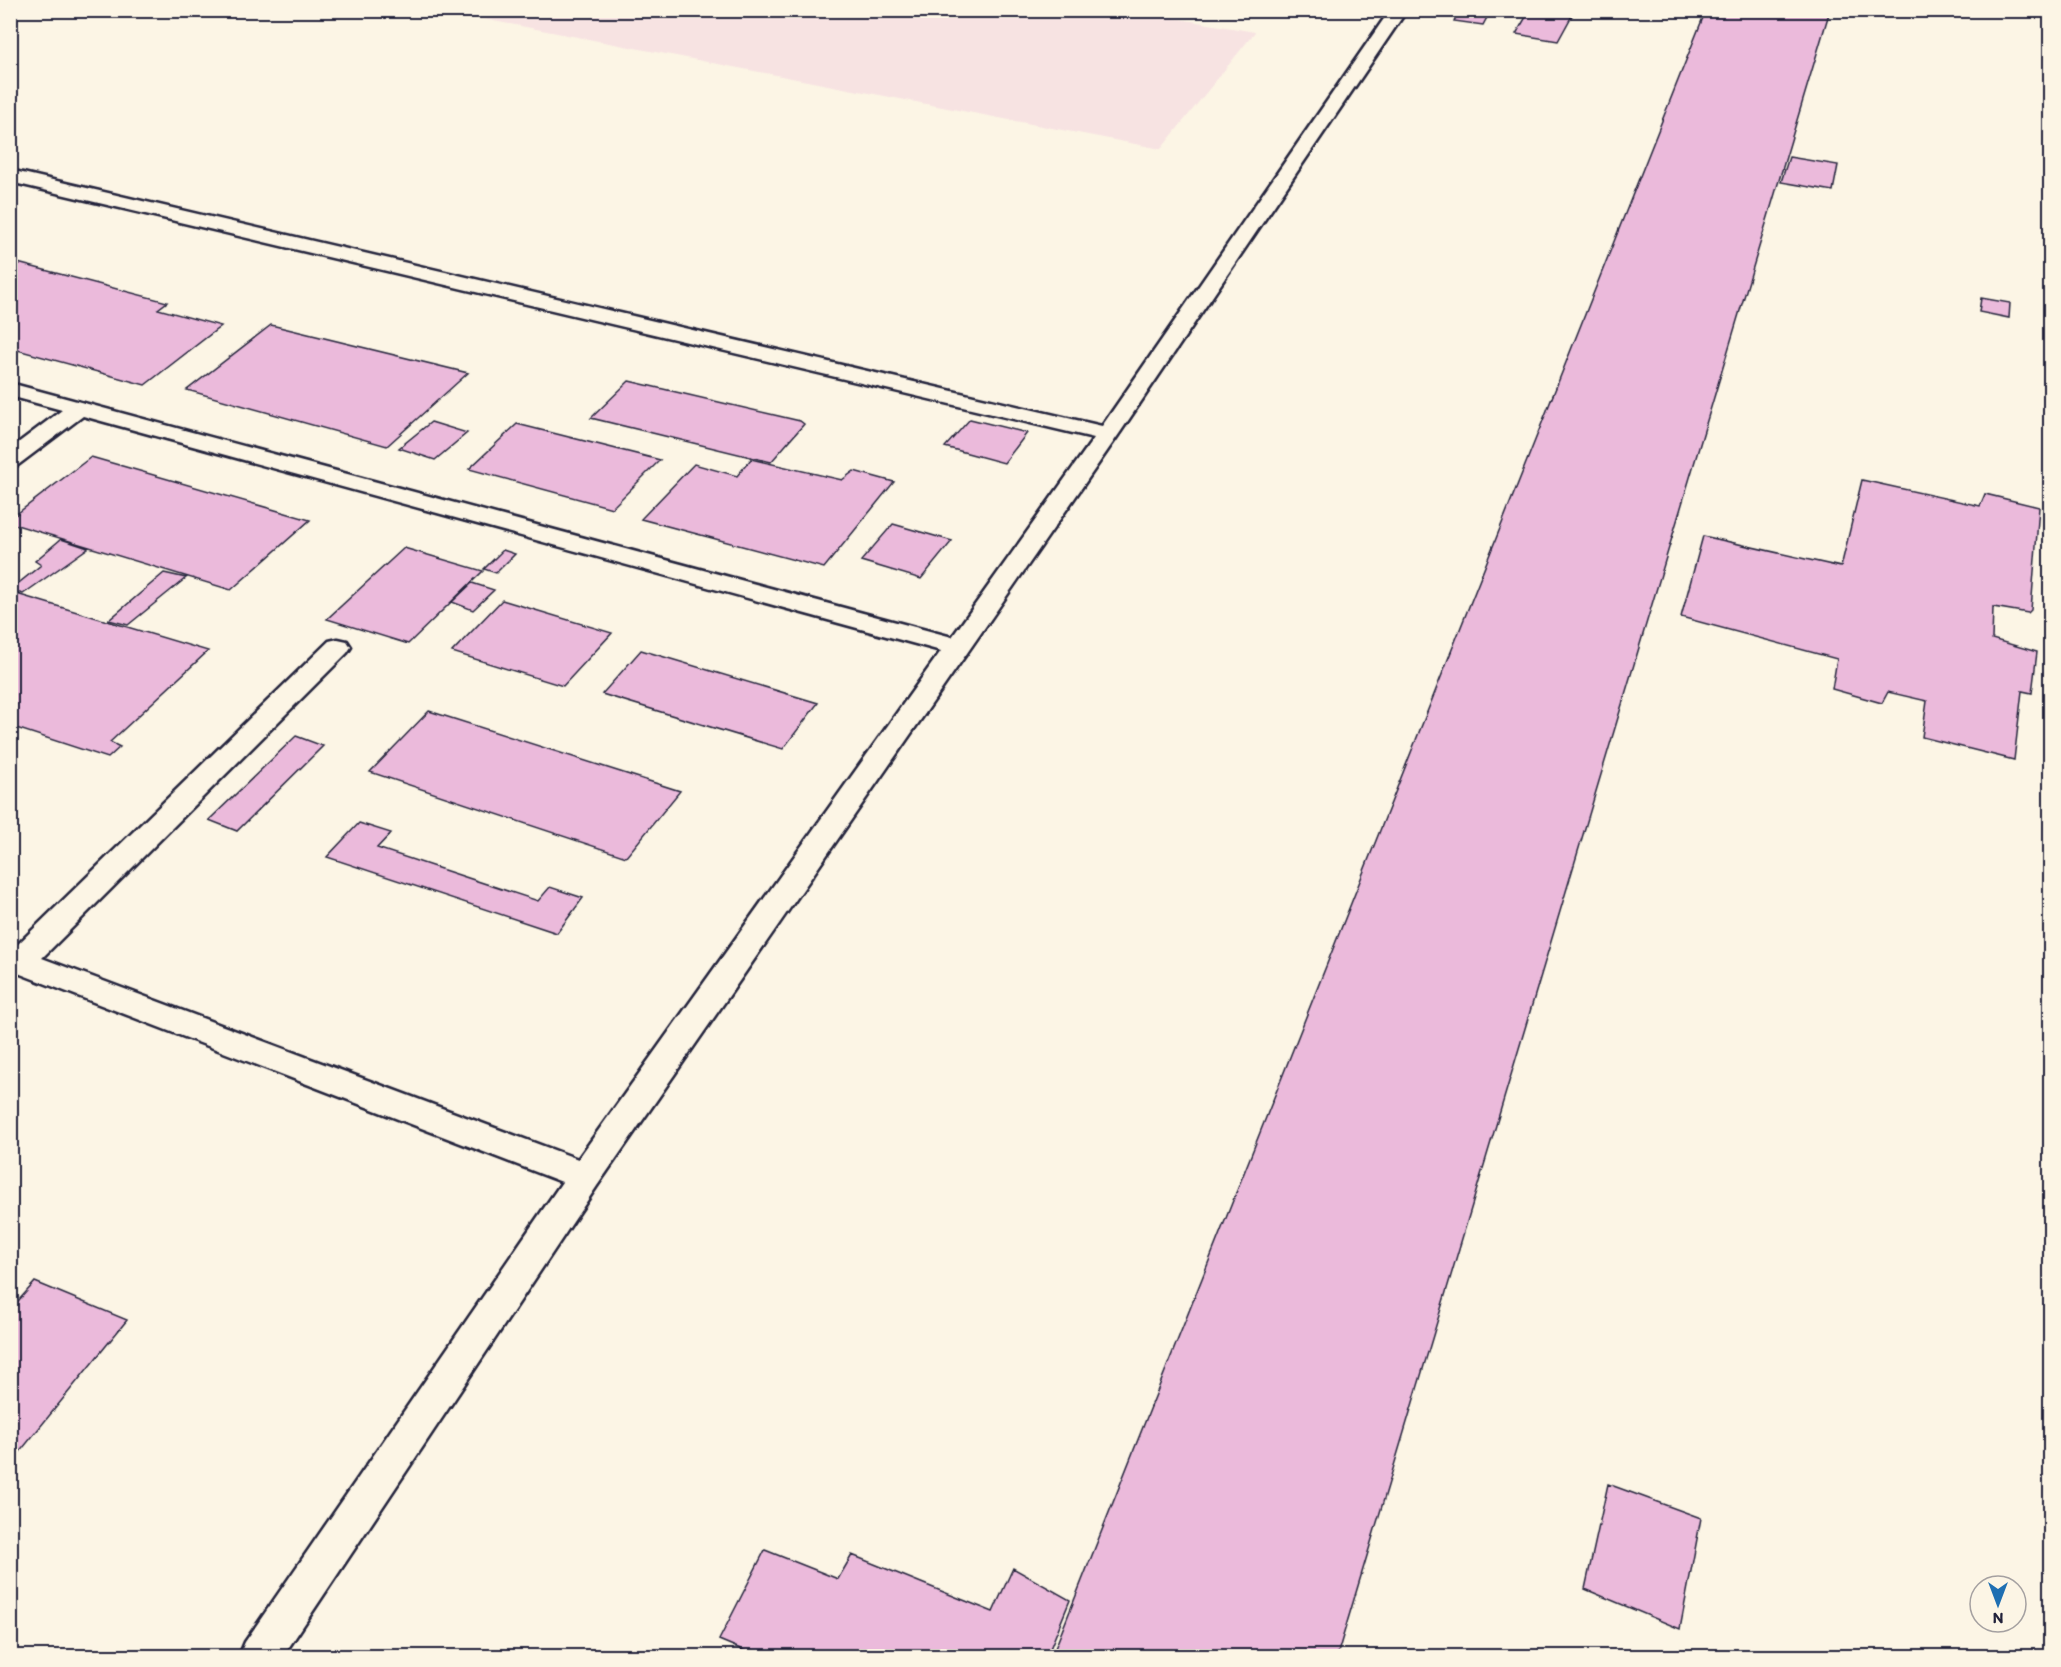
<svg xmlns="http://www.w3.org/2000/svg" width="2061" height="1667" font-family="Itim,sans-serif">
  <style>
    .built { fill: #f7e3e2 }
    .building { fill: #ebbadb; stroke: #22223b; stroke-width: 1.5 }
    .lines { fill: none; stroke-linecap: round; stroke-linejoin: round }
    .service-casing { stroke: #22223b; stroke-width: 5 }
    .service { fill: #fcf5e5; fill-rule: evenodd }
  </style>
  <rect width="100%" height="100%" fill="#fcf5e5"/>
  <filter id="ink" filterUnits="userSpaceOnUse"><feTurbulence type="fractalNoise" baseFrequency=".0167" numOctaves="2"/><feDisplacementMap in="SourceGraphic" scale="12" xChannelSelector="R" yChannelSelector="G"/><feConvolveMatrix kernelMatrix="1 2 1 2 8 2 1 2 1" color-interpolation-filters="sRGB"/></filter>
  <g filter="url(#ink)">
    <!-- built -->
    <path class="built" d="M1133,11L1255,32L1161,149L442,11Z"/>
    <!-- building -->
    <path class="building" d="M1460,10H1491L1483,25L1454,21Z
      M1530,10H1575L1558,41L1516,34Z
      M1706,10H1830L1337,1656H1052Z
      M1789,157L1838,165L1833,191L1781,182Z
      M10,261L167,302L158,309L221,326L145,385L10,348Z
      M1981,298L2010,303L2009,318L1979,312Z
      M271,325L468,373L387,446L187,390Z
      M629,381L800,421L804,424L771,462L591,418Z
      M970,419L1027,433L1004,463L945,447Z
      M431,422L467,433L435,460L399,448Z
      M517,424L660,460L612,508L469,469Z
      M91,457L310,520L231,590L10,523V519Z
      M751,459L842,480L854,471L894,482L824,568L641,519L694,464L737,476Z
      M1862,480L1980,506L1985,494L2039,507L2031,610L2028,613L1993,607L1992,639L2037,652L2032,693L2022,691L2014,760L1922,737L1927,701L1888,692L1882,703L1832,689L1837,659L1681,617L1703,536L1841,567Z
      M893,524L952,541L921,579L861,561Z
      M61,539L88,548L23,594L10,590L41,565L35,561Z
      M404,548L483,571L408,644L327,619Z
      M503,550L515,554L496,573L484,569Z
      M164,573L186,578L128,625L109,620Z
      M472,583L494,590L473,610L452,602Z
      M10,592L208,651L110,742L120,747L108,758L10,726Z
      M502,600L612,633L563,686L452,652Z
      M641,650L818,703L783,749L602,694Z
      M429,711L680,791L626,857L370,772Z
      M296,736L323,746L237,831L209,820Z
      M359,823L391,833L377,848L538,901L550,887L583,898L557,933L327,857Z
      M35,1282L127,1320L10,1464V1310Z
      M1608,1484L1701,1518L1680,1629L1585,1589Z
      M765,1550L838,1579L852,1555L993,1612L1013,1568L1070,1600L1047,1656H757L719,1640Z"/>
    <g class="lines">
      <!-- service casing -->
      <g class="service-casing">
        <path id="service" d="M1390,10H1407L1119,434L597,1186L283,1656H239L245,1642L562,1182L10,970V947L14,948L329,641L338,639L347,641L351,647L347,653L42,958L578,1159L941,651L83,416L18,465L10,467V449L62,410L10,396V383L952,637L1094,438L10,182V170L1102,426Z"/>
      </g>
      <!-- service -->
      <use href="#service" class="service"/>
    </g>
  </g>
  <!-- margin -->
  <rect width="2061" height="1667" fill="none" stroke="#fcf5e5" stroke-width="36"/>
  <rect x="18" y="18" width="2025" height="1631" fill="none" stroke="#22223b" stroke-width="2" filter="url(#ink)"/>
  <!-- north arrow -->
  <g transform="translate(1998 1604) rotate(180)"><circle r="28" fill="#fcf5e5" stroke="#a5a1a1" stroke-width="1.5"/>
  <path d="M0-4.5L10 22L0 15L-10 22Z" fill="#1f6fb2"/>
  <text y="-9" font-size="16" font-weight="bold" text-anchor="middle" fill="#22223b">N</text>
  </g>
</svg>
